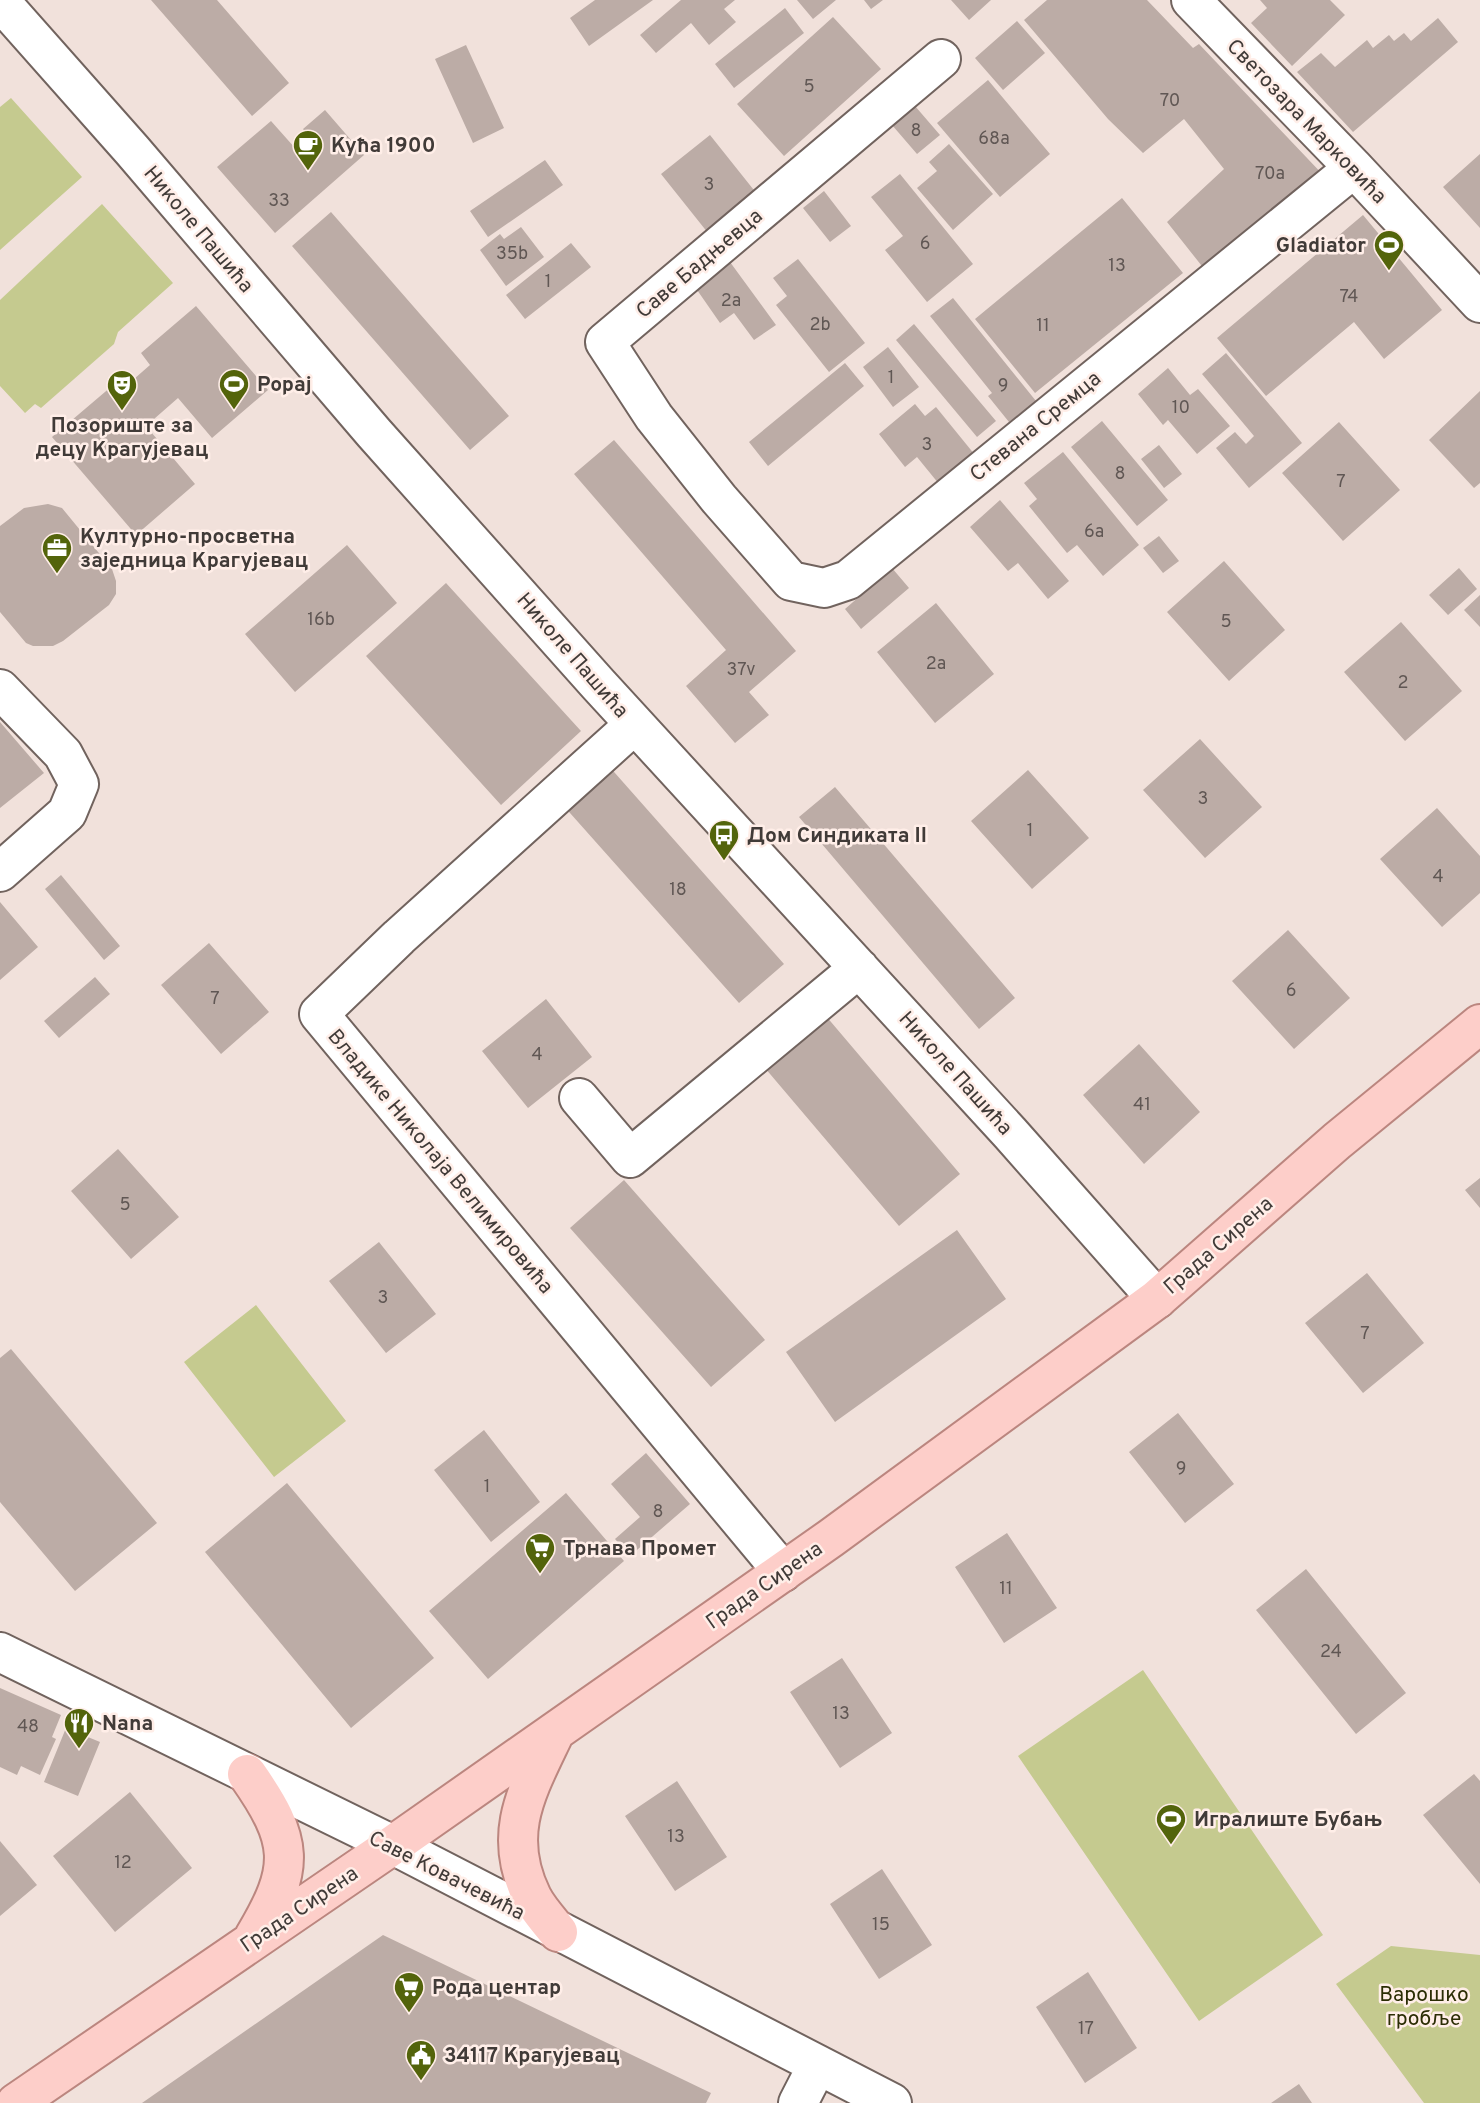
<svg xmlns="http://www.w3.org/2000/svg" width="1480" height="2103" font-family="Overpass,sans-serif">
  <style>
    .green { fill: #c5ca8f }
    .building { fill: #bcaca6 }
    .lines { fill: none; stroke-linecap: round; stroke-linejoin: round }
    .minor-casing { stroke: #71635e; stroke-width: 42 }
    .major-casing { stroke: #bb867f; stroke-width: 42 }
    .minor { stroke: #fff; stroke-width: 38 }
    .major { stroke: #fdcec9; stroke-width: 38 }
    .labels { text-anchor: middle; stroke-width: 5; stroke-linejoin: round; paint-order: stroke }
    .number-label { font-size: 18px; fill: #605754 }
    .street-label { font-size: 21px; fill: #413b38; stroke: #ffeee8 }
    .poi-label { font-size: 21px; font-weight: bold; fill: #413b38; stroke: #ffeee8; text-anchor: start }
    .park-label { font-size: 21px; fill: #2b2d04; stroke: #ffeee8 }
  </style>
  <rect width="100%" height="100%" fill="#f1e1db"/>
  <!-- green -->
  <path class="green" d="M11,98L82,177L0,250V107Z
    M102,204L173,283L118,332L114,344L41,408L35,404L25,413L0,386V300Z
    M256,1305L346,1421L274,1477L184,1362Z
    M1143,1670L1323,1935L1199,2021L1018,1756Z
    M1391,1946L1480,1955V2103H1424L1336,1984Z"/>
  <!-- building -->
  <path class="building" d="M151,0H217L289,83L252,116Z
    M595,0H653L589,46L570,18Z
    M681,0H735L724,9L736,22L709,45L691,23L656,53L640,35Z
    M797,0H836L813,19Z
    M864,0H883L871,9Z
    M951,0H991L969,20Z
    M1047,0H1147L1193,48L1199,44L1326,178L1209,275L1167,222L1224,169L1184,119L1143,153L1108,119L1024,20Z
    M1260,0H1330L1345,15L1292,66L1251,23L1267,8Z
    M785,8L804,33L734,88L715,64Z
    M833,17L881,69L784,156L737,104Z
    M1438,18L1458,42L1353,132L1297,72L1321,53L1335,67L1367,40L1373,48L1389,35L1394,41L1404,33L1411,41Z
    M1017,21L1045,53L1003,90L975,58Z
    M466,45L504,128L473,143L435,59Z
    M988,80L1050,154L1000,197L937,123Z
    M915,106L940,135L917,154L892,125Z
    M325,110L364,155L275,233L217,167L271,121L303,157L316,145L303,129Z
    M710,135L757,194L708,233L661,174Z
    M949,144L993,194L953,230L917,188L937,171L929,162Z
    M1480,154V228L1443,187Z
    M545,160L563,185L488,237L470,211Z
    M900,174L973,264L927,302L885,250L903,236L871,197Z
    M824,191L851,226L830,242L803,208Z
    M1122,198L1183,273L1035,393L975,319Z
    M331,212L509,416L470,450L292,246Z
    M1363,215L1442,310L1384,359L1354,322L1266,396L1217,338Z
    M521,227L544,257L506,286L480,250L500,234L504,239Z
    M571,243L591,267L525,319L506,295Z
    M798,259L865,343L829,372L776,305L787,296L773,278Z
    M730,262L776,325L754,340L734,313L720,323L695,287Z
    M953,298L1036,401L1009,422L988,396L992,393L930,316Z
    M196,306L268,390L212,438L178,398L146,426L195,484L136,535L52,437L112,386L118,393L150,365L141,353Z
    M914,324L996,421L977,437L896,340Z
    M888,347L919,387L893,407L863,367Z
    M1226,353L1302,443L1249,488L1216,448L1235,432L1246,444L1254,436L1202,374Z
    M845,363L864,386L768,466L749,442Z
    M1168,368L1190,395L1198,389L1230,426L1197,454L1168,420L1163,425L1138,394Z
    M1480,391V483L1474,488L1429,440Z
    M915,404L925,416L936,407L975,455L939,484L917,457L905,467L879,434Z
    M1102,421L1168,500L1137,526L1071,447Z
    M1339,422L1400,490L1343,541L1282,473Z
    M614,440L796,651L749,692L769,715L735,743L686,686L726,650L574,474Z
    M1159,445L1182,474L1164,488L1141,459Z
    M1063,452L1139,545L1103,576L1077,545L1067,553L1029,506L1037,499L1024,483Z
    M1000,500L1069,581L1048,599L1018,563L1008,571L970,527Z
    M48,504L62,508L112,569L116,581V594L109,605L63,641L53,646H33L26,643L0,612V526L24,508Z
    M1159,536L1179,561L1163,573L1143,548Z
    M347,545L397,603L295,692L245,634Z
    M1224,561L1285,630L1229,681L1167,612Z
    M892,568L909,588L861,629L845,609Z
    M1459,568L1477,589L1448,615L1429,595Z
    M446,583L581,731L501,805L366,656Z
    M1480,595V627L1464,610Z
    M936,603L994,674L935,723L877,652Z
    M1401,622L1462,691L1405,741L1344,672Z
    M0,722L44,773L0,808Z
    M1200,739L1262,807L1205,858L1143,790Z
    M607,764L784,964L739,1003L562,804Z
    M1028,770L1089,838L1032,889L971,821Z
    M835,787L1015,998L979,1029L799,817Z
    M1437,808L1480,856V893L1442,927L1380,859Z
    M61,875L120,946L104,960L45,889Z
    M0,902L38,947L0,980Z
    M1288,930L1350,998L1294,1049L1232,981Z
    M209,943L269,1012L221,1054L161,985Z
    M95,977L110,994L59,1038L44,1021Z
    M546,999L592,1057L528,1108L482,1051Z
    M820,1009L960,1174L899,1226L759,1061Z
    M1139,1044L1200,1112L1144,1164L1083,1095Z
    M118,1149L179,1217L131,1259L71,1191Z
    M1480,1178V1208L1465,1190Z
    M624,1180L765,1340L711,1387L570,1228Z
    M957,1230L1006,1299L835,1422L786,1352Z
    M379,1242L436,1314L386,1353L329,1281Z
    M1367,1273L1424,1343L1363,1393L1305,1323Z
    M11,1349L157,1523L75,1591L0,1502V1358Z
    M1178,1413L1234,1484L1185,1523L1129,1452Z
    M484,1430L540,1502L491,1542L434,1470Z
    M646,1453L690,1504L630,1556L615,1539L640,1517L611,1484Z
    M287,1483L434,1658L351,1728L205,1552Z
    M566,1493L624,1561L488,1679L429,1611Z
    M1007,1533L1057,1608L1004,1643L955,1567Z
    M1306,1569L1406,1693L1356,1734L1256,1610Z
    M842,1658L892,1733L840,1768L790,1692Z
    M0,1688L61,1715L52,1737L56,1739L40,1775L21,1766L17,1775L0,1767Z
    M66,1728L100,1742L78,1796L44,1782Z
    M1474,1774L1480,1781V1884L1423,1815Z
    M677,1781L727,1857L675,1891L625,1816Z
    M130,1792L192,1868L115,1932L53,1856Z
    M0,1841L37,1885L0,1916Z
    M882,1869L932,1945L879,1979L830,1904Z
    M383,1935L711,2093L706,2103H142Z
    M1088,1972L1137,2048L1085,2083L1036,2007Z
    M1299,2084L1312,2103H1271Z"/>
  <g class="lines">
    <!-- minor casing -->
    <g class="minor-casing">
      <path id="minor" d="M1191,0L1354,168L1480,303
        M0,1L132,150L374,433L598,684L1010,1133L1157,1299
        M941,59L605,342L654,417L719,499L791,581L824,588L848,580L1354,168
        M0,689L63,754L79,784L67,813L0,872
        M634,725L399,937L319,1014L783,1572
        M579,1098L630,1158L859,968
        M0,1652L393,1845L892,2103
        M798,2103L817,2066"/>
    </g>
    <!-- major casing -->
    <g class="major-casing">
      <path id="major" d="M554,1734C527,1791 501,1834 532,1897C538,1909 549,1921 558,1932
        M247,1774C294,1841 296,1867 254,1937
        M16,2103L393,1845L831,1538L1157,1299L1337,1141L1480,1024"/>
    </g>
    <!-- minor -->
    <use href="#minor" class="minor"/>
    <!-- major -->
    <use href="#major" class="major"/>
  </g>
  <!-- icons -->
  <defs>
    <g id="cafe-pin" transform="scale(1.575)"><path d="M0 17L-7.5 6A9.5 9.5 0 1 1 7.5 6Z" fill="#53640b" stroke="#ffeee8"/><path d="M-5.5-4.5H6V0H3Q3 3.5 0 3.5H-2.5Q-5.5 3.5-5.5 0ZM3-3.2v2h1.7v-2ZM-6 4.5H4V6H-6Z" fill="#fff"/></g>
    <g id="stadium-pin" transform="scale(1.575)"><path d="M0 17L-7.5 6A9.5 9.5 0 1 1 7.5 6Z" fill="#53640b" stroke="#ffeee8"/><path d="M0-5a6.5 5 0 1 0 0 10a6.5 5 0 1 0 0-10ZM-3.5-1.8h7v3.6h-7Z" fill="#fff"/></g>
    <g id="theatre-pin" transform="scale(1.575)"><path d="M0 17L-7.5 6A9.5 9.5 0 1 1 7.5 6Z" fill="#53640b" stroke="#ffeee8"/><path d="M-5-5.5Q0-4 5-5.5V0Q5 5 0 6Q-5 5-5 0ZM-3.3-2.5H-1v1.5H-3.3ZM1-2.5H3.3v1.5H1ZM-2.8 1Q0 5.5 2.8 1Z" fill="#fff"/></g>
    <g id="office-pin" transform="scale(1.575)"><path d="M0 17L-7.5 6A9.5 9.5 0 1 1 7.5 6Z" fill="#53640b" stroke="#ffeee8"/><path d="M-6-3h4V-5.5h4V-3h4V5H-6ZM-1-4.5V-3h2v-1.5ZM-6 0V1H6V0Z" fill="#fff"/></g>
    <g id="bus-pin" transform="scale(1.575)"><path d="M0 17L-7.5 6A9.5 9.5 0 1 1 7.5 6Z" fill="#53640b" stroke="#ffeee8"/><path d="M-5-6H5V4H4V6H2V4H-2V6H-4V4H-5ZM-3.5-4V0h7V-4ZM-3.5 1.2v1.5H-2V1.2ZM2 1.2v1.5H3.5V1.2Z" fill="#fff"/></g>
    <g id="supermarket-pin" transform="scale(1.575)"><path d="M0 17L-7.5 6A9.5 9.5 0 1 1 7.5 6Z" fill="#53640b" stroke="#ffeee8"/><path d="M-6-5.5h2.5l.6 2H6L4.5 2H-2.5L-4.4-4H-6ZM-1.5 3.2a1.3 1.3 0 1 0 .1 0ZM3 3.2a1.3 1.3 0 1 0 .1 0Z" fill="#fff"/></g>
    <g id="restaurant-pin" transform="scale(1.575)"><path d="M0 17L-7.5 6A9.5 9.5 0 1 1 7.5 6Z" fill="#53640b" stroke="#ffeee8"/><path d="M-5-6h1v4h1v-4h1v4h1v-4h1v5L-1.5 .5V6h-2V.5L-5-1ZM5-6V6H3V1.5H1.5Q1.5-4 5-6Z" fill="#fff"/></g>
    <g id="civic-pin" transform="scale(1.575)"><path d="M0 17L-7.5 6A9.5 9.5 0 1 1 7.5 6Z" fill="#53640b" stroke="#ffeee8"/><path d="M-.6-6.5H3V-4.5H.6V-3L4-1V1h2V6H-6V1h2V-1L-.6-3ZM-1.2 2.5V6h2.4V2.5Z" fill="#fff"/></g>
  </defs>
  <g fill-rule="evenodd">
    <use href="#cafe-pin" x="308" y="145"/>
    <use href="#stadium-pin" x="1389" y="245"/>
    <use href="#stadium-pin" x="234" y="384"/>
    <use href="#theatre-pin" x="122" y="385"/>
    <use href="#office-pin" x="57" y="548"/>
    <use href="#bus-pin" x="724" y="835"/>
    <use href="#supermarket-pin" x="540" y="1548"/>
    <use href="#restaurant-pin" x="79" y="1723"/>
    <use href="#stadium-pin" x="1171" y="1819"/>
    <use href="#supermarket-pin" x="409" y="1987"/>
    <use href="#civic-pin" x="421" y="2055"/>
  </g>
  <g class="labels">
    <!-- number labels -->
    <g class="number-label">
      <text x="809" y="92">5</text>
      <text x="1170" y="106">70</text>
      <text x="916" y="136">8</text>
      <text x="994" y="144">68a</text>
      <text x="1270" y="179">70a</text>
      <text x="709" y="190">3</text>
      <text x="279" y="206">33</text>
      <text x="925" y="249">6</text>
      <text x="512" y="259">35b</text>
      <text x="1117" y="271">13</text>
      <text x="548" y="287">1</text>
      <text x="1349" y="302">74</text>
      <text x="731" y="306">2a</text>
      <text x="820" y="330">2b</text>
      <text x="1043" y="331">11</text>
      <text x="891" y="383">1</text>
      <text x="1003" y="391">9</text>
      <text x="1181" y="413">10</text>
      <text x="927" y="450">3</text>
      <text x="1120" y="479">8</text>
      <text x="1341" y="487">7</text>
      <text x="1094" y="537">6a</text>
      <text x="321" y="625">16b</text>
      <text x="1226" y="627">5</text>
      <text x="936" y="669">2a</text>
      <text x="741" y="675">37v</text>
      <text x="1403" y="688">2</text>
      <text x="1203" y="804">3</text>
      <text x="1030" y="836">1</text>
      <text x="1438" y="882">4</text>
      <text x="678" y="895">18</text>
      <text x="1291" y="996">6</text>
      <text x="215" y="1004">7</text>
      <text x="537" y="1060">4</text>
      <text x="1142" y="1110">41</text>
      <text x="125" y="1210">5</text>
      <text x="383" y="1303">3</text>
      <text x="1365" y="1339">7</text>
      <text x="1181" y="1474">9</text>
      <text x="487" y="1492">1</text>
      <text x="658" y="1517">8</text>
      <text x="1006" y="1594">11</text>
      <text x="1331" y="1657">24</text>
      <text x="841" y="1719">13</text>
      <text x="28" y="1732">48</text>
      <text x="676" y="1842">13</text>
      <text x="123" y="1868">12</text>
      <text x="881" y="1930">15</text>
      <text x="1086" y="2034">17</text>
    </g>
    <!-- street labels -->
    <g class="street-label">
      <text transform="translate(1307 121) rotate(46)" y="7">Светозара Марковића</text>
      <text transform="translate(199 229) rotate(50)" y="7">Николе Пашића</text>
      <text transform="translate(699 263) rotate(-40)" y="7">Саве Бадњевца</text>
      <text transform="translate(1035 426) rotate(-39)" y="7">Стевана Сремца</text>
      <text transform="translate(573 655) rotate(49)" y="7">Николе Пашића</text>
      <text transform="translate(956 1073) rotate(48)" y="7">Николе Пашића</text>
      <text transform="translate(441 1161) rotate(50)" y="7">Владике Николаја Велимировића</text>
      <text transform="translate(1218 1245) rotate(-41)" y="7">Града Сирена</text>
      <text transform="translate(764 1585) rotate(-35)" y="7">Града Сирена</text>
      <text transform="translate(447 1875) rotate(27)" y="7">Саве Ковачевића</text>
      <text transform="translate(299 1909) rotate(-34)" y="7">Града Сирена</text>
    </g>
    <!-- poi labels -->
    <g class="poi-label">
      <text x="331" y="152">Кућа 1900</text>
      <text x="1366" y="252" text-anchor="end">Gladiator</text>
      <text x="257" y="391">Popaj</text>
      <text x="122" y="432" text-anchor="middle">Позориште за<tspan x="122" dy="24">децу Крагујевац</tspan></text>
      <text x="80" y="543">Културно-просветна<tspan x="80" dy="24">заједница Крагујевац</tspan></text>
      <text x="747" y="842">Дом Синдиката II</text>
      <text x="563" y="1555">Трнава Промет</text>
      <text x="102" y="1730">Nana</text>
      <text x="1194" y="1826">Игралиште Бубањ</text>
      <text x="432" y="1994">Рода центар</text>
      <text x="444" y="2062">34117 Крагујевац</text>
    </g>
    <!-- park labels -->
    <g class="park-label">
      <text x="1424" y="2001">Варошко<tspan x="1424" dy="24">гробље</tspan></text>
    </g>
  </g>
</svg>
